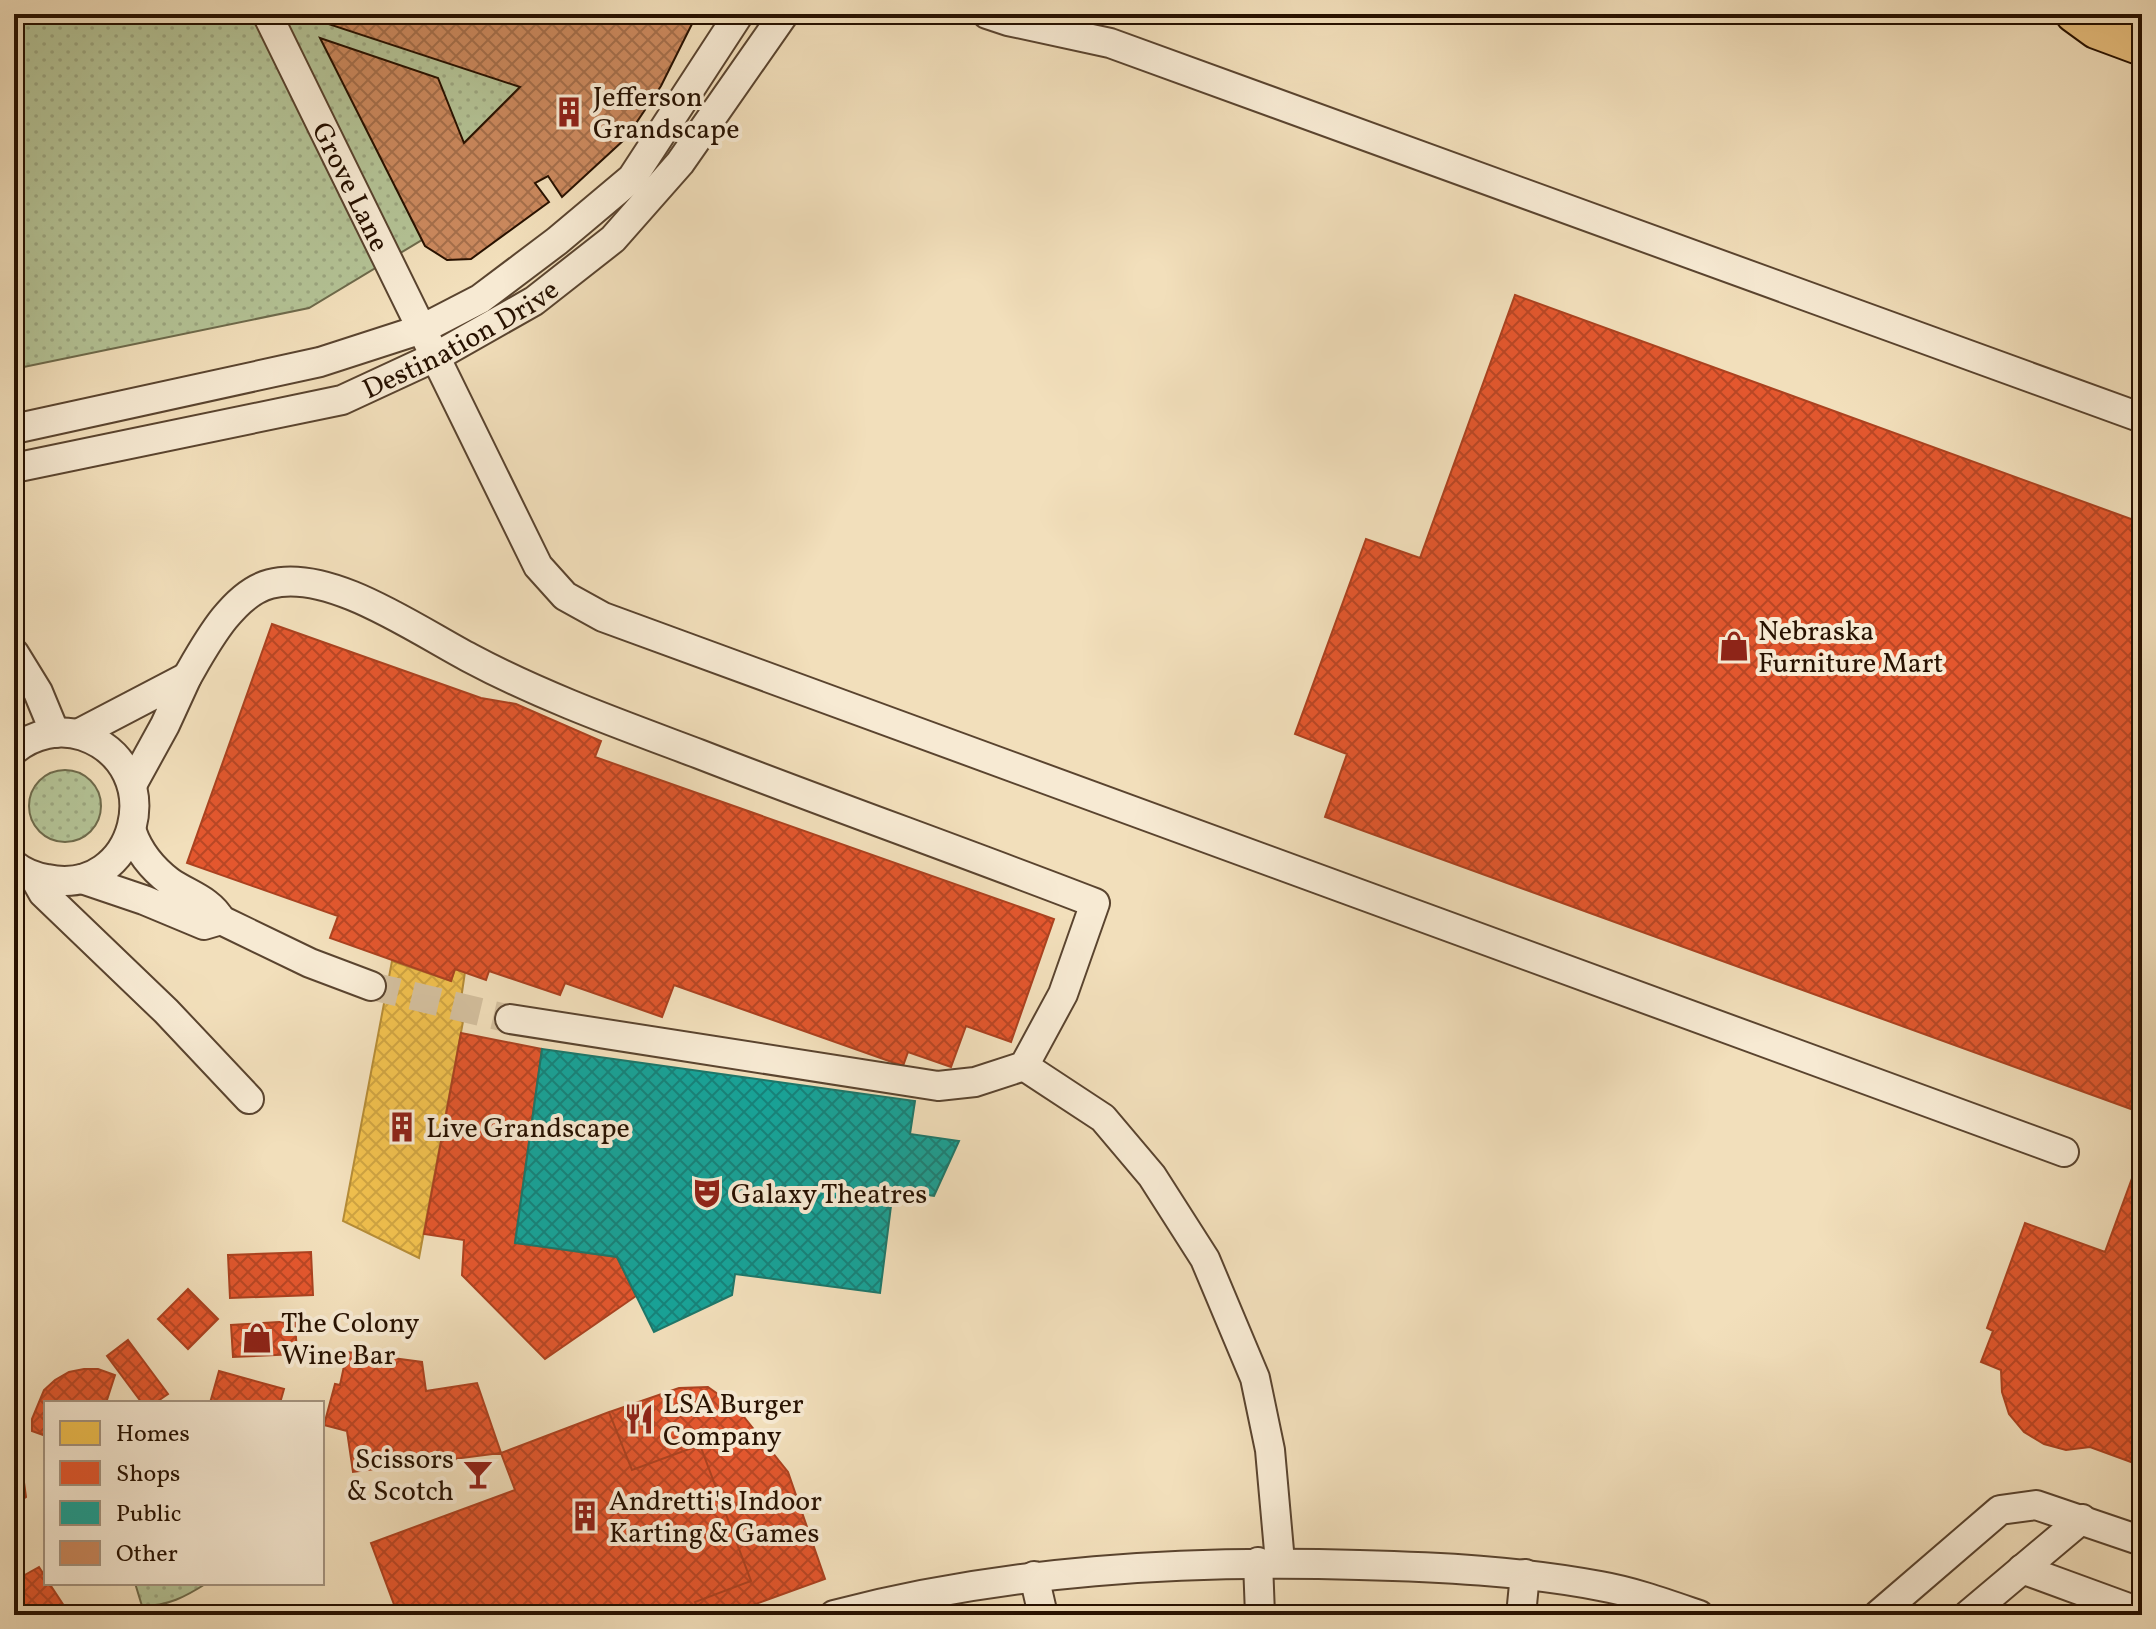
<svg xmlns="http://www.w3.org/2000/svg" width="2156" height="1629" font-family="Vollkorn,serif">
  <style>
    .grass { fill: url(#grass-dots); stroke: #6e6a4b; stroke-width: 2 }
    .homes { fill: url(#homes-cross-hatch); stroke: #b58c37; stroke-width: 2 }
    .shops { fill: url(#shops-cross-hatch); stroke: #ab4220; stroke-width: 2 }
    .public { fill: url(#public-cross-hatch); stroke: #1c776a; stroke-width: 2 }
    .building { fill: url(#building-cross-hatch); stroke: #271100; stroke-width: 2 }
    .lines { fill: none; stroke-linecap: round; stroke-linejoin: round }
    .minor-tunnel { stroke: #d4c09f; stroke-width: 28; stroke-dasharray: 28 14; stroke-linecap: butt }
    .minor-casing { stroke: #5a442f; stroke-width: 32 }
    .major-casing { stroke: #271100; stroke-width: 40 }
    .minor { stroke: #f7ead3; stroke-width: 28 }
    .major { stroke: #e9c07e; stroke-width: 36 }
    .labels { text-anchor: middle; stroke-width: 8; stroke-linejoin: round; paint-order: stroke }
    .poi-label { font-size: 28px; fill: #271100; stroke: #f7ead3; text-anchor: start }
    .street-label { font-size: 28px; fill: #271100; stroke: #f7ead3 }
  </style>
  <defs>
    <pattern id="grass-dots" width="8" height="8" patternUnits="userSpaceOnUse" patternTransform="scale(2)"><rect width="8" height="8" fill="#b4c396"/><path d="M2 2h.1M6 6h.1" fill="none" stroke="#9ba680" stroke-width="1.8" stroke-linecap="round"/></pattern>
    <pattern id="homes-cross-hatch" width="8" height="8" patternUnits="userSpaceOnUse" patternTransform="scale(2)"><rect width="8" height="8" fill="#f2c14e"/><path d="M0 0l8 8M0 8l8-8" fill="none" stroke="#d0a542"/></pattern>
    <pattern id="shops-cross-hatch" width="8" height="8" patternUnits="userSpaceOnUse" patternTransform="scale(2)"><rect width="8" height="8" fill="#e4572e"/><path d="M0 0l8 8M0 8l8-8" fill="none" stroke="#b94725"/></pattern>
    <pattern id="public-cross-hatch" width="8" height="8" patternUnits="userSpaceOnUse" patternTransform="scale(2)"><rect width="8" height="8" fill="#17a398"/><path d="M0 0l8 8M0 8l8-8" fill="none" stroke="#15837a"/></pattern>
    <pattern id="building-cross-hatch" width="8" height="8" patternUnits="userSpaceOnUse" patternTransform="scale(2)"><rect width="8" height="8" fill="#cb895e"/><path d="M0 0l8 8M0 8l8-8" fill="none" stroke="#a56f4b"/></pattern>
  </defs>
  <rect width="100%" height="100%" fill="#f2dfbb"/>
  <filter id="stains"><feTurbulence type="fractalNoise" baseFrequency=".0025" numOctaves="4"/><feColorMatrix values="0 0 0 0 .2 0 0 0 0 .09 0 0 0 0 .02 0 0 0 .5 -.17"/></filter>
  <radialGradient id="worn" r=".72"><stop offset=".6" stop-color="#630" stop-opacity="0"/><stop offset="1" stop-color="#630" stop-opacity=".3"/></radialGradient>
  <!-- grass -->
  <path class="grass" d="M14,14H660L588,140L309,308L14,369Z
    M29 806a36 36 0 1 1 72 0a36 36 0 1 1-72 0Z
    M135,1583H207C185,1597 168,1606 142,1606Z"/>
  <!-- homes -->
  <path class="homes" d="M392,961L451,981L455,969L465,972L461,999L467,1000L419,1258L343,1221Z"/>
  <!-- shops -->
  <path class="shops" d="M1515,295L2142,523V1113L1325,817L1347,754L1295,734L1366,539L1420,558Z
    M272,624L481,698L516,704L601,741L595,757L1054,919L1011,1042L966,1026L951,1067L908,1052L903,1066L674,985L662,1017L565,983L560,995L489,971L486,980L455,969L451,981L330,938L338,916L187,863Z
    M461,1033L542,1049L515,1243L617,1257L636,1296L545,1359L462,1275L464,1240L424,1234Z
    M2142,1151V1466L2090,1447L2066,1450L2044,1444L2024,1432L2009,1414L2002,1392L2001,1370L1981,1362L1993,1331L1987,1328L2025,1223L2105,1252Z
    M311,1252L313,1295L230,1298L228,1255Z
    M188,1289L218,1319L188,1349L158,1319Z
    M295,1321L297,1354L233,1357L231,1325Z
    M128,1340L168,1394L155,1403H142L107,1356Z
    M347,1352L422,1362L426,1391L477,1383L501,1453L353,1472L347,1431L324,1425L335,1384L340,1385Z
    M84,1369H98L115,1375L106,1403H46V1436L32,1431V1419L44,1390L55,1380L69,1372Z
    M219,1371L284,1389L280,1403H210Z
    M708,1387L736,1407L788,1472L825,1579L725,1615H700L695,1602L751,1581L700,1445L632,1470L609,1412L679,1388Z
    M609,1412L632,1470L700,1445L751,1581L695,1602L700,1615H398L371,1543L515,1490L501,1453Z
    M14,1436L20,1453L26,1497L14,1505Z
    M39,1567L46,1578V1583H49L70,1615H14V1581Z"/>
  <!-- public -->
  <path class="public" d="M542,1049L915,1101L910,1134L959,1141L934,1196L893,1190L880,1293L735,1274L732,1295L654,1332L617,1257L515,1243Z"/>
  <!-- building -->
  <path class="building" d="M305,14H697L661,86L626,138L562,197L548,176L535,183L549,202L471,259L447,260L425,246L320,38L438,78L464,143L520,87L307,17Z"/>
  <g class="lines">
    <!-- minor-tunnel -->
    <path class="minor-tunnel" d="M371,986L510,1019"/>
    <!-- minor casing -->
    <g class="minor-casing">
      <g id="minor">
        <path id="s1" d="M267,14L538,566L565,596L603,617L2064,1152"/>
        <path d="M987,14L1008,21L1110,43L2142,418"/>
        <path d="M14,429L320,362L422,329L480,299L557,241L632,178L739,14"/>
        <path id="s2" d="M14,468L342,400L437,356L534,301L613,239L680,163L784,14"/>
        <path d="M14,653L38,692L55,733"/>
        <path d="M187,677C205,646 232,594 270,584C330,568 418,631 470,658C543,697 622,725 699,754C830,805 963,852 1095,903L1063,994L1024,1066L975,1082L938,1086L510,1019"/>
        <path d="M78,734L187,677L165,725L132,785"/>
        <path d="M14,750C33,734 60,728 83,736C171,767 137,898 47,879C34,877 24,873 14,865"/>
        <path d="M34,877L43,893L166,1011L249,1099"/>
        <path d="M82,879L144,900L204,925L221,920C210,900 189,895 170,882C153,869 139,852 132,832"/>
        <path d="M221,920L310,963L371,986"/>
        <path d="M1024,1066L1103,1118L1152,1176L1205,1259L1255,1378L1270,1450L1280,1562"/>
        <path d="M1258,1562L1260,1615"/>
        <path d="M2022,1569L2142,1613"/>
        <path d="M1034,1576L1043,1615"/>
        <path d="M834,1615C1005,1570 1183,1560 1359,1565C1439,1567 1521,1571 1600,1586C1634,1592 1667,1604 1699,1615"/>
        <path d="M1521,1615L1525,1574"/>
        <path d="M1878,1615L2000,1510L2036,1505L2142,1541"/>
        <path d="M1968,1615L2082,1519"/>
      </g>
    </g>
    <!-- major casing -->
    <g class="major-casing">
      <path id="major" d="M2074,14L2096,30L2142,47"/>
    </g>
    <!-- minor -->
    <use href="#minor" class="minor"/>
    <!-- major -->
    <use href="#major" class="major"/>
  </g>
  <!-- icons -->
  <defs>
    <g id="building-bare" transform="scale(2.4)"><path d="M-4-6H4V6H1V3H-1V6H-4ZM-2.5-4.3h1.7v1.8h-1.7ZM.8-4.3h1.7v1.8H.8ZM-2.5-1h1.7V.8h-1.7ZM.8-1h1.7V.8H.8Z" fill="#8f2418" stroke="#f7ead3" stroke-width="2.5" paint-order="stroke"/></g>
    <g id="shop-bare" transform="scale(2.4)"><path d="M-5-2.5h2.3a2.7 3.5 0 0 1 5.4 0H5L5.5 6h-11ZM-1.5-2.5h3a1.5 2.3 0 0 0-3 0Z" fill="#8f2418" stroke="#f7ead3" stroke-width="2.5" paint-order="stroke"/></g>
    <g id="theatre-bare" transform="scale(2.4)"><path d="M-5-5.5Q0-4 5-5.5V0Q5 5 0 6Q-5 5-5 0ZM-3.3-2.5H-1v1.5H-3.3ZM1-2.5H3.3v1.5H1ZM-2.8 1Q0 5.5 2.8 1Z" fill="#8f2418" stroke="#f7ead3" stroke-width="2.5" paint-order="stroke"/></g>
    <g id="restaurant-bare" transform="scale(2.4)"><path d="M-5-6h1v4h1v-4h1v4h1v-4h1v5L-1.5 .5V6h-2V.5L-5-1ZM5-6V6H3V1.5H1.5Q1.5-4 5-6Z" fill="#8f2418" stroke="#f7ead3" stroke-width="2.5" paint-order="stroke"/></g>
    <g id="bar-bare" transform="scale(2.4)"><path d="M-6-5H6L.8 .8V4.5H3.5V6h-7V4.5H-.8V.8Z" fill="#8f2418" stroke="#f7ead3" stroke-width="2.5" paint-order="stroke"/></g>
  </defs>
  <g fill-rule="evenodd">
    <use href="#building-bare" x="569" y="112"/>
    <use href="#shop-bare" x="1734" y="646"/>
    <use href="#building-bare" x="402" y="1127"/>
    <use href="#theatre-bare" x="707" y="1193"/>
    <use href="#shop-bare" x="257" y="1338"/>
    <use href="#restaurant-bare" x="639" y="1419"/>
    <use href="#bar-bare" x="478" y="1474"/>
    <use href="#building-bare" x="585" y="1516"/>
  </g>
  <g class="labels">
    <!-- poi labels -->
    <g class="poi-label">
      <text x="593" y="106">Jefferson<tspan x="593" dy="32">Grandscape</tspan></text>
      <text x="1758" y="640">Nebraska<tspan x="1758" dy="32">Furniture Mart</tspan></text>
      <text x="426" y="1137">Live Grandscape</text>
      <text x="731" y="1203">Galaxy Theatres</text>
      <text x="281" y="1332">The Colony<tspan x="281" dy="32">Wine Bar</tspan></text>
      <text x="663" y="1413">LSA Burger<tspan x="663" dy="32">Company</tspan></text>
      <text x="454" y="1468" text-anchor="end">Scissors<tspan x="454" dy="32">&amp; Scotch</tspan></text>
      <text x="609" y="1510">Andretti's Indoor<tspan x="609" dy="32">Karting &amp; Games</tspan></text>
    </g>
    <!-- street labels -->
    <g class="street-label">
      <text dy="10" stroke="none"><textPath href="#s1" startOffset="192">Grove Lane</textPath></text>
      <text dy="10" stroke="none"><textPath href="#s2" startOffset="468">Destination Drive</textPath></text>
    </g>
  </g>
  <!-- margin -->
  <rect width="2156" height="1629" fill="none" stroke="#f2dfbb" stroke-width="48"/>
  <rect x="16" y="16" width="2124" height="1597" fill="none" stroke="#271100" stroke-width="4"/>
  <rect x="24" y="24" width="2108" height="1581" fill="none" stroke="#271100" stroke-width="2"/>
  <!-- legend -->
  <rect x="44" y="1401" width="280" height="184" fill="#f7ead3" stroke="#a4937f" stroke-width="2"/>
  <rect x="60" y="1421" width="40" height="24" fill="#f2c14e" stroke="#a4937f" stroke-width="2"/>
  <text x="116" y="1441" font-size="24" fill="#271100">Homes</text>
  <rect x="60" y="1461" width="40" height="24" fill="#e4572e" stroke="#a4937f" stroke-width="2"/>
  <text x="116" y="1481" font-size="24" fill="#271100">Shops</text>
  <rect x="60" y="1501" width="40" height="24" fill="#17a398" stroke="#a4937f" stroke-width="2"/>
  <text x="116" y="1521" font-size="24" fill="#271100">Public</text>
  <rect x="60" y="1541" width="40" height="24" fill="#cb895e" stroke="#a4937f" stroke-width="2"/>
  <text x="116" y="1561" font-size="24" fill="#271100">Other</text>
  <rect width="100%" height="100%" filter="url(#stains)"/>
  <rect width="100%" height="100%" fill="url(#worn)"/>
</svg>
